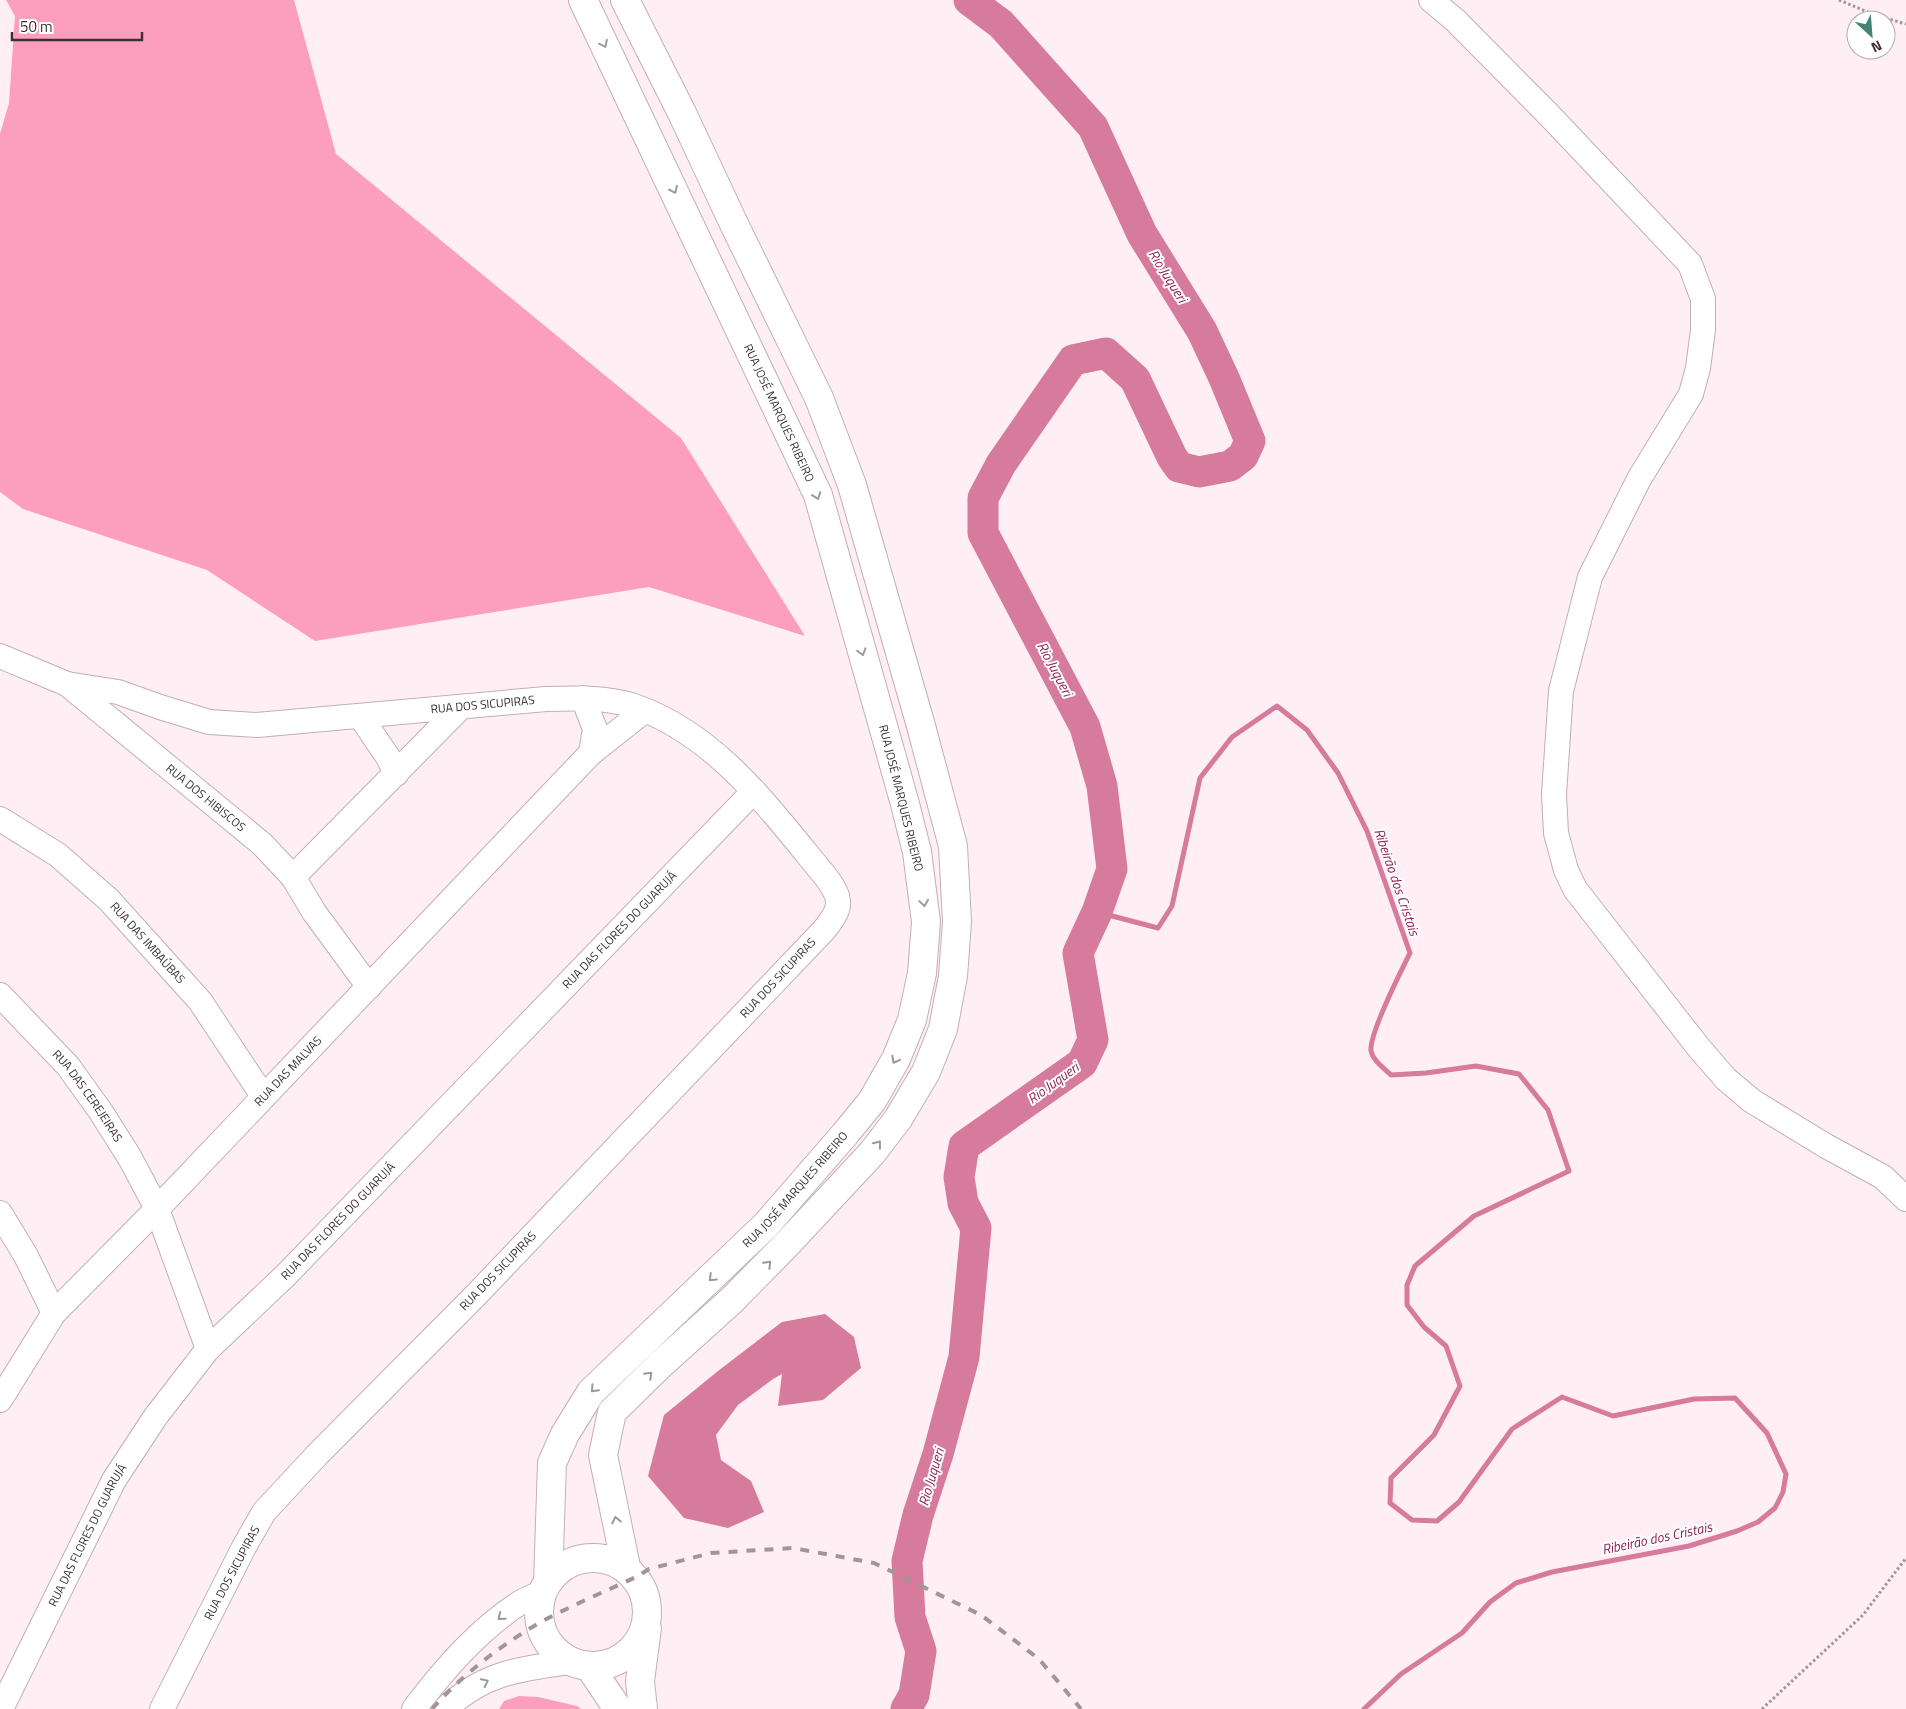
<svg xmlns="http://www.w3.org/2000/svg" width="1906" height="1709" font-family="'Titillium Web',sans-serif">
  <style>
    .forest { fill: #fc9ebe }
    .water { fill: #d67b9b }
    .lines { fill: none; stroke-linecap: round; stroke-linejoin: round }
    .stream { stroke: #d67b9b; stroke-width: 5 }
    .river { stroke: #d67b9b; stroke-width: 31 }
    .minor-casing { stroke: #c1afb4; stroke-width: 26 }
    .major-casing { stroke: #c1afb4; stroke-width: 30 }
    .path { stroke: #a19598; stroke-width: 3; stroke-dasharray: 2.5 2.5; stroke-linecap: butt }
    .minor { stroke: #fff; stroke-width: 24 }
    .major { stroke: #fff; stroke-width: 28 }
    .rail { stroke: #a19598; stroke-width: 4; stroke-dasharray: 9 9; stroke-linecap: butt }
    .oneway { stroke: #9c9899 }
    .labels { text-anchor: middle; stroke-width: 4; stroke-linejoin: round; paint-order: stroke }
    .street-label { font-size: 12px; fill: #383133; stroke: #fff }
    .water-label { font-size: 14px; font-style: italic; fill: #8f2353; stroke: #fff }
  </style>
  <rect width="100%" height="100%" fill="#ffeff4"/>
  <!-- forest -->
  <path class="forest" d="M6,0H294L336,154L681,438L805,636L649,587L315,641L207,570L23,509L0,492V134L9,103L15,16Z
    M519,1696L538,1697L577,1706L581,1709H499L504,1701Z"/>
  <!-- water -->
  <path class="water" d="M825,1314L854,1337L861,1368L823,1400L778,1406L782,1374L773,1379L738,1405L716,1435L721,1460L751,1481L764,1512L728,1528L684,1518L648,1476L664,1415L718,1371L782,1322Z"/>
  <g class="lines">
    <!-- stream -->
    <path class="stream" d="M1097,912L1158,928L1172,906L1200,778L1232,737L1277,706L1307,730L1338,773L1367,831L1410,953C1401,971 1369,1034 1371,1051C1373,1061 1384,1068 1391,1075L1426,1073L1476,1066L1519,1074L1548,1110L1569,1171L1474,1216L1415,1266L1407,1285V1305L1424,1327L1446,1346L1460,1386L1434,1435L1391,1478L1390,1503L1412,1520L1437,1521L1459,1502L1512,1429L1562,1397L1613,1416L1694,1399L1735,1398L1767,1433L1786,1474L1783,1492L1775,1508L1758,1522L1737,1531L1689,1546L1552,1572L1516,1583L1490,1602L1462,1633L1401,1674L1364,1709"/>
    <!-- river -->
    <path class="river" d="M906,1709L914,1695L921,1651L910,1617L907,1561L918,1515L938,1454L964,1357L976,1228L963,1203L959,1177L964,1146L1082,1063L1093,1040L1078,953L1097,912L1112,869L1102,786L1085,727L983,533V498L1001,464L1073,360L1106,353L1135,379L1172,457L1179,467L1199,472L1230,466L1243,456L1250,441L1224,378L1202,331L1142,234L1093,127L1001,24L969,0"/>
    <!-- minor casing -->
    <g class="minor-casing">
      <g id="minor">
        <path d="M1431,0L1455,20L1550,116L1690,264L1703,299V330L1698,368L1691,394L1639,479L1590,577L1561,691L1554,794L1556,833L1566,870L1575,889L1699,1048L1726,1079L1752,1101L1826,1146L1883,1177L1906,1199"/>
        <path id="s1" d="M0,656L67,684L262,844L293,877L314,912L369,987"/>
        <path id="s2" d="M67,684L118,692L160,707L209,722L257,725L546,699C574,698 607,697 634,706C718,735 771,811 826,877C843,900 842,908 824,930L476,1295L316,1456L264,1512L244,1547L162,1709"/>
        <path d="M583,698L595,729L591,753"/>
        <path d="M360,716L388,757L396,774"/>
        <path id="s3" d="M0,819L58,855L109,900L200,1001L263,1096"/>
        <path d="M293,877L461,707"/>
        <path id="s4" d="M0,995L68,1066L101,1112L130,1158L157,1209L208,1349"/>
        <path d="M0,1213L26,1256L54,1313"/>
        <path id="s5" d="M0,1400L54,1313L157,1209L591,753L644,711"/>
        <path id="s6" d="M1,1709L114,1480L156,1416L208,1349L286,1275L754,791"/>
        <path d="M414,1709C443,1670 477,1631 518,1604C525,1599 534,1596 542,1593"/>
        <path d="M445,1709C484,1673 519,1669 569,1662"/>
      </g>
    </g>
    <!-- major casing -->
    <g class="major-casing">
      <g id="major">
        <path d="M625,0L682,113L734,224L819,398L852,485L921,726L953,846L957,922L953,976L943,1029L926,1072L898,1119L872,1153L787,1244L732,1300L661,1364L612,1412L603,1455L626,1567"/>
        <circle cx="593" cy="1612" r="54"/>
        <path id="s7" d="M548,1582L552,1463L565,1434L591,1392L766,1225L845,1134L872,1101L896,1059L912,1020L922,973L926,922L917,852L905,804L818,495L583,0"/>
        <path d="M589,1666L618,1709"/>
        <path d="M643,1709L640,1681L647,1628"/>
      </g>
    </g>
    <!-- path -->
    <path class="path" d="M1839,0L1875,15L1906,24
      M1762,1709L1863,1615L1906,1558"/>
    <!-- minor -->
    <use href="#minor" class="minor"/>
    <!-- major -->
    <use href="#major" class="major"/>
    <!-- rail -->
    <path class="rail" d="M432,1709C462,1675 500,1646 539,1623C570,1606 604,1592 636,1577L649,1569L711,1553L793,1548L874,1563L981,1615L1039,1659L1081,1709"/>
  </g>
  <!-- one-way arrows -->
  <defs><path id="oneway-chevron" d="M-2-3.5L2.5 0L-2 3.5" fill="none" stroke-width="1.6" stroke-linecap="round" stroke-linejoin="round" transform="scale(1.25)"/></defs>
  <g class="oneway">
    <use href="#oneway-chevron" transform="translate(604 44) rotate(64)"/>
    <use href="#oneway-chevron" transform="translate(674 190) rotate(65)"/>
    <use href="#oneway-chevron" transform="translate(817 496) rotate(70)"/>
    <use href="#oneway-chevron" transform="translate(862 652) rotate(74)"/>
    <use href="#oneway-chevron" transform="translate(924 903) rotate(82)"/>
    <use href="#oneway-chevron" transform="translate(895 1060) rotate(118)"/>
    <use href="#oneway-chevron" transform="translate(878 1144) rotate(-52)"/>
    <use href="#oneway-chevron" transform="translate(768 1264) rotate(-46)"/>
    <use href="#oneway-chevron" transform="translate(712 1278) rotate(136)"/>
    <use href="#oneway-chevron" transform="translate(649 1375) rotate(-45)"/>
    <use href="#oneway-chevron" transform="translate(594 1389) rotate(133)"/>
    <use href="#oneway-chevron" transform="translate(616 1520) rotate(-102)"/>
    <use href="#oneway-chevron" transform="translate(501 1617) rotate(141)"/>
    <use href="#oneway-chevron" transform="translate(485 1682) rotate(-26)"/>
  </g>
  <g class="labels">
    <!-- street labels -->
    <g class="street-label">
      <text transform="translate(779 413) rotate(65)" y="4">RUA JOSÉ MARQUES RIBEIRO</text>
      <text dy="4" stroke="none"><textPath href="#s2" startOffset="422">RUA DOS SICUPIRAS</textPath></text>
      <text dy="4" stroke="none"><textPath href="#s1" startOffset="252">RUA DOS HIBISCOS</textPath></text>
      <text transform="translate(901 798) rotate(76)" y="4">RUA JOSÉ MARQUES RIBEIRO</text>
      <text dy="4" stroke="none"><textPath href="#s6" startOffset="1004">RUA DAS FLORES DO GUARUJÁ</textPath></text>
      <text dy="4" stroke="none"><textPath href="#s3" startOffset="194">RUA DAS IMBAÚBAS</textPath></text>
      <text transform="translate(778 978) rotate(-47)" y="4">RUA DOS SICUPIRAS</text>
      <text dy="4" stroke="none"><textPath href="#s5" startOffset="439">RUA DAS MALVAS</textPath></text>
      <text dy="4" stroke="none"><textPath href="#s4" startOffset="134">RUA DAS CEREJEIRAS</textPath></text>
      <text dy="4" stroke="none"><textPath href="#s7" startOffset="488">RUA JOSÉ MARQUES RIBEIRO</textPath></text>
      <text dy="4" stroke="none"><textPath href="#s6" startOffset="599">RUA DAS FLORES DO GUARUJÁ</textPath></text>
      <text transform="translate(498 1271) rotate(-46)" y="4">RUA DOS SICUPIRAS</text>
      <text dy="4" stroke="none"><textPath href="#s6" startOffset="194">RUA DAS FLORES DO GUARUJÁ</textPath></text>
      <text transform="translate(232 1573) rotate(-62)" y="4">RUA DOS SICUPIRAS</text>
    </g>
    <!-- water labels -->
    <g class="water-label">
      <text transform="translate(1168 276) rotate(58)" y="5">Rio Juqueri</text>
      <text transform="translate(1055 669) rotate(62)" y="5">Rio Juqueri</text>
      <text transform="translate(1397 882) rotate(71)" y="5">Ribeirão dos Cristais</text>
      <text transform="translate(1053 1083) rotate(-36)" y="5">Rio Juqueri</text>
      <text transform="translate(931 1477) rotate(-74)" y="5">Rio Juqueri</text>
      <text transform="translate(1657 1538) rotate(-12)" y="5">Ribeirão dos Cristais</text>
    </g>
  </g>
  <!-- north arrow -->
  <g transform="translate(1871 35) rotate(154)"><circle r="24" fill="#ffffff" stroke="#afadad"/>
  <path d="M0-4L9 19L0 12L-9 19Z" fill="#418476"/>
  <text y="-8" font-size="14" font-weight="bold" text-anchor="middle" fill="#383133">N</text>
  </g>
  <!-- scale -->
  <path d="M12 32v8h130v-8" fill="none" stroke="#383133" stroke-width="2.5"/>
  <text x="20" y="32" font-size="15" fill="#383133" stroke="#ffffff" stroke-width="4" paint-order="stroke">50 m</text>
</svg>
